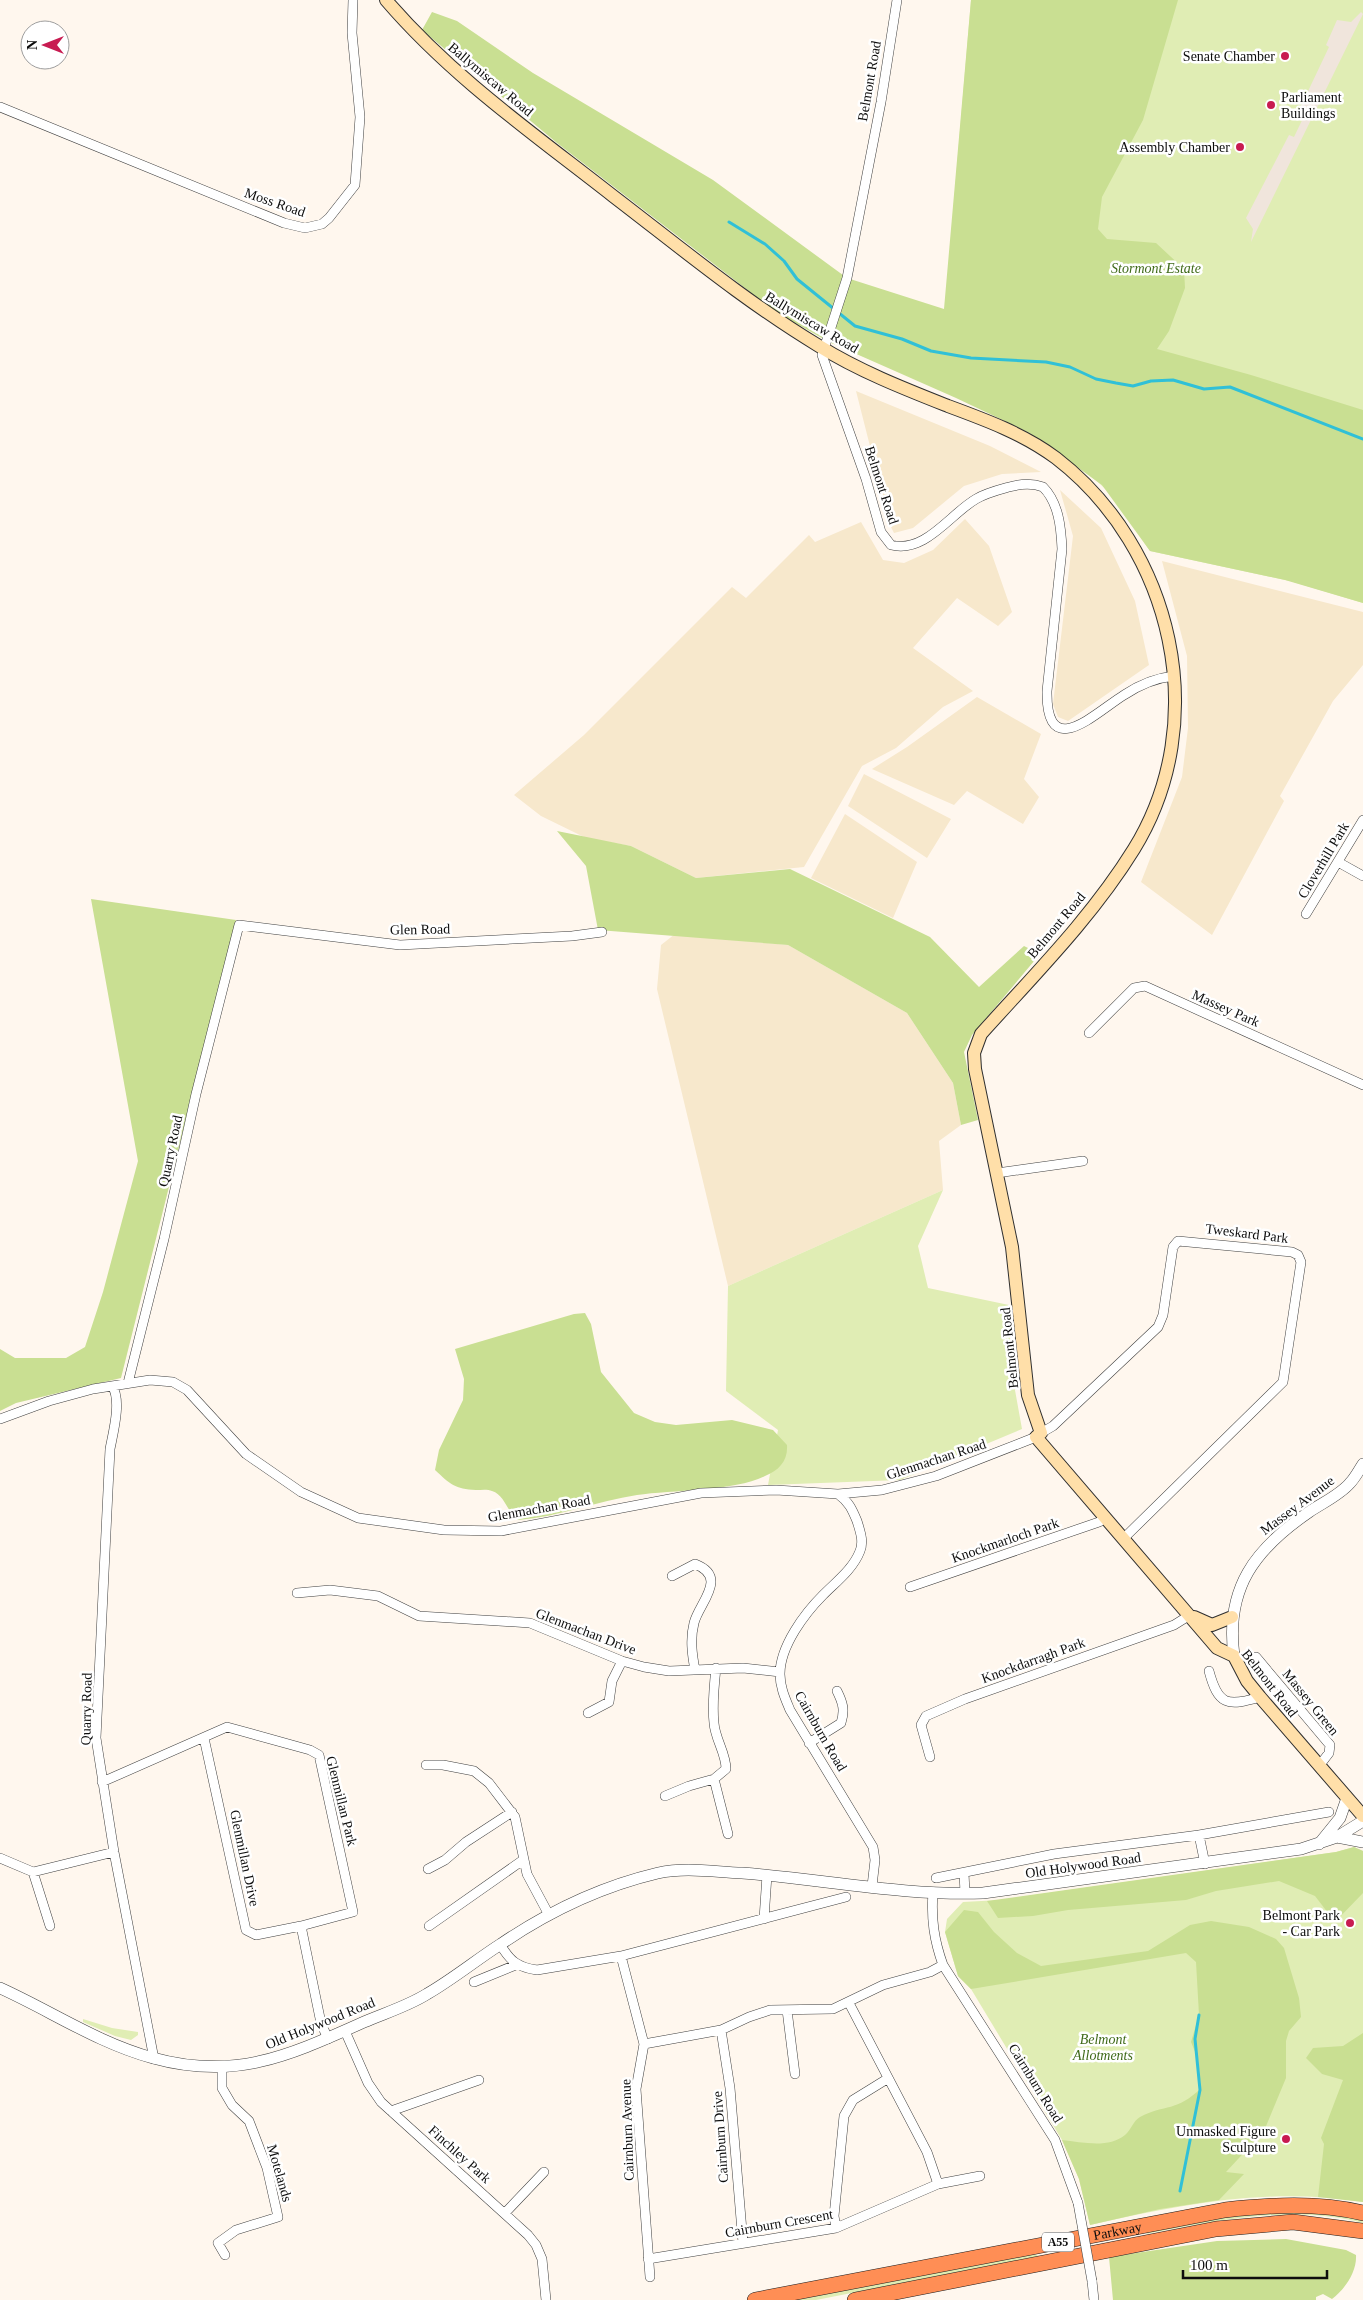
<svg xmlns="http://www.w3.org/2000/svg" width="1363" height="2300" font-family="'Times New Roman',serif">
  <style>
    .farmland { fill: #f7e8cc }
    .green { fill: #e0edb4 }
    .forest { fill: #c9df92 }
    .plaza { fill: #f0e5dc }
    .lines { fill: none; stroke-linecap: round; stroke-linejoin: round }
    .stream { stroke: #30c0d7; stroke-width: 3 }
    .minor-casing { stroke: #404040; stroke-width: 10 }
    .tertiary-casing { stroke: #404040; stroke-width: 12 }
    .secondary-casing { stroke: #2f2f2f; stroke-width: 14 }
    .trunk-casing { stroke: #1e1e1e; stroke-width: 16 }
    .minor { stroke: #fff; stroke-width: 9 }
    .tertiary { stroke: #fff; stroke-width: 11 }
    .secondary { stroke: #ffdfa9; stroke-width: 12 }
    .trunk { stroke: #ff8e55; stroke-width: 15 }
    .minor-bridge-casing { stroke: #404040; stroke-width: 10; stroke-linecap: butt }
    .minor-bridge { stroke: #fff; stroke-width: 9 }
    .poi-dot { fill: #c81b51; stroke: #fff; stroke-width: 2 }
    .labels { text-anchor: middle; stroke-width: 5; stroke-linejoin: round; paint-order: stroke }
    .shield { fill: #fff; stroke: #565656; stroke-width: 1 }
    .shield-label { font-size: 12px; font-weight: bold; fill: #0d0d0d }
    .poi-label { font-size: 14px; fill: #0d0d0d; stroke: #fff; text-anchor: end }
    .street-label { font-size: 14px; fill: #0d0d0d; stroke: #fff }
    .park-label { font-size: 14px; font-style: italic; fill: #3f6a19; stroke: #fff }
  </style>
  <rect width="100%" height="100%" fill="#fff7ee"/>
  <!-- farmland -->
  <path class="farmland" d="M856,391L990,446L1041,472L1002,474L964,486L913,528L894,533L890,525Z
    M1060,490L1101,528L1135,601L1149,665L1068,721L1058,717L1053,704L1073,536Z
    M965,519L989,546L1012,612L998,626L957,598L913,648L973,691L943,707L896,748L862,766L804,867L696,878L631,846L586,838L541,816L514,795L584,735L732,587L746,598L809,535L815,542L861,522L883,560L904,563L933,550Z
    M1162,561L1363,612V665L1333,701L1280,796L1284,801L1212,935L1141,882L1182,777L1188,728L1187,656Z
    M977,697L1041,734L1024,779L1039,797L1023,824L967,791L954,805L872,769L907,747Z
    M864,774L951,819L927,858L848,806Z
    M845,814L917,862L893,918L811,878Z
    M675,934L788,945L907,1013L953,1083L961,1125L939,1141L943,1190L728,1286L657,989L661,945Z"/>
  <!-- green -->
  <path class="green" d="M971,0H1363V603L1290,581L1150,551C1137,532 1117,498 1100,484C1021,417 920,382 827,341L945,309Z
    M943,1190L918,1246L928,1288L1009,1305L1011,1368L1022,1429L900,1480L768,1485L778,1430L726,1391L728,1286Z
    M1354,1847L1363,1851V2202C1267,2187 1184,2204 1090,2225L1079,2179L1062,2140L971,1989L958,1976L945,1932L947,1919L963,1902L1000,1900L1336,1852Z
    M83,2019L112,2028L138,2032V2035L131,2040L115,2036L83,2022Z
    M1293,2208L1363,2218V2223C1291,2204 1216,2221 1146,2234L1150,2231L1220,2215Z
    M1033,2254L1040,2256L816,2300H792Z"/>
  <!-- forest -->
  <path class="forest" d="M971,0H1178L1143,120L1102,197L1098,229L1107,239L1156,243L1184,269L1185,288L1169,331L1157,349L1251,375L1363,410V603L1285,580L1150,551L1102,485L1030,433L956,398L827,341L776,312L557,143L422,30L432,12L457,21L533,73L713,180L847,278L944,309Z
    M557,831L631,846L696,878L790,869L930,937L979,987L1024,946L1040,954L972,1035L964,1052L978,1120L961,1125L953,1083L907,1013L788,945L598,930L586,866Z
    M91,899L236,920L121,1378L16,1403L0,1411V1349L15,1358H66L85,1347L103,1292L138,1161Z
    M585,1313L591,1324L601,1372L634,1413L655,1422L676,1425L732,1420L773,1430L787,1445C788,1461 779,1470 765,1476C736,1491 672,1490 637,1495C597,1501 559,1517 518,1520C507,1512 505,1495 492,1491C488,1489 481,1490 476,1490C455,1489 450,1484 435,1470L439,1450L463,1400L464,1379L455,1349L574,1314Z
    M1354,1847L1363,1851V1893L1335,1922L1315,1896L1279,1881L1216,1891L1186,1900L1068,1910L1033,1916L998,1918L987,1901L1336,1852Z
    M964,1910L978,1912L994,1932L1017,1953L1041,1966L1148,1951L1190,1925L1211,1921L1249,1927L1276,1939L1284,1948L1299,1998L1301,2017L1289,2031L1286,2041V2078L1264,2131L1226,2172L1244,2174L1219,2200L1160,2209L1090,2225L1079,2179L1062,2140C1082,2142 1108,2149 1125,2135C1131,2130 1133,2121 1140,2117C1165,2104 1177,2112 1201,2088L1198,2059L1191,2042L1199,2015L1196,1962L1186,1953L971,1989L958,1976L945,1932Z
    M1363,2033V2202L1318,2197L1324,2144L1321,2138L1343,2080L1322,2074L1306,2058L1313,2048L1343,2046Z
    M1286,2239L1346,2250L1356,2255C1357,2272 1345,2289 1332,2299L1323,2294L1316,2297V2300H1113L1109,2257L1217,2241Z"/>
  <!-- plaza -->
  <path class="plaza" d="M1361,12L1363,14L1251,242L1253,229L1246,218L1289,135L1294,137L1307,110L1301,106L1329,47L1326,45L1337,20L1351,22Z"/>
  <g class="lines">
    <!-- stream -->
    <path class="stream" d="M729,222L765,244L784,261L797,279L855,326L902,339L931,351L971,358L1046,362L1070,367L1096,379L1116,383L1133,386L1151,381L1173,380L1204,389L1230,387L1363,439
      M1180,2191L1200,2090L1195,2039L1199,2015"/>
    <!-- minor casing -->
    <g class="minor-casing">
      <path id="minor" d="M897,0L881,102L847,278L822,355L866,479L881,532L891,545C925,554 950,514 976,499C986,493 998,490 1009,487C1020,484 1032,483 1043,487C1059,503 1061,528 1062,549L1047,691C1046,763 1095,713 1124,695C1139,685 1155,678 1174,676
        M0,107L284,223L305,228L322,224L329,218L355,185L360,117L352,33L353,0
        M1338,862L1363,876
        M1306,914L1363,820
        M1089,1033L1134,988L1145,986L1363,1085
        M997,1173L1083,1161
        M128,1383L164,1239L196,1094L239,925L400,945L572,936L602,932
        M112,1386C122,1400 113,1433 110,1449L96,1738L114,1852L154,2059
        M0,1419L49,1401L93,1389L150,1380L173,1382L187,1390L246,1454L301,1492L358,1518L444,1530L501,1531L701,1493L776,1490L838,1494L882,1490L936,1476L1036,1437
        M1041,1433L1053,1426L1158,1327L1163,1315L1173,1247L1178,1241L1292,1252L1298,1255L1301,1262L1283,1382L1124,1538
        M838,1494C849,1502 852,1509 857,1521C860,1531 864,1541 860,1551C853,1569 837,1581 823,1595C805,1613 780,1646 780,1674C780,1687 785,1698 790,1710L873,1847L875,1860L872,1886
        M672,1576L695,1564C729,1577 699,1603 694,1623C690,1639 692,1654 695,1670
        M910,1587L1099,1522L1106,1517
        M297,1593L330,1590L378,1596L419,1616L530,1623L622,1661L644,1667L669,1671L743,1668L780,1672
        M1256,1657L1330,1745L1329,1753L1319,1766
        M716,1668C714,1686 712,1705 714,1723C715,1739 726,1753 726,1769L714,1779L728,1834
        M1209,1671C1218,1705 1227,1707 1260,1697
        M588,1713L609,1702L612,1681L622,1661
        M204,1738L246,1930L256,1935L301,1926
        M809,1743L841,1723C845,1710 843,1703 837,1691
        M930,1757L921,1725L926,1716L965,1699L1174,1625L1190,1615
        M426,1765H443L474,1771L489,1783L515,1817L527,1874L549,1915
        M102,1782L227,1727L310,1750L319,1755L353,1912L301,1926L321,2023L328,2039
        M665,1796L689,1786L714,1779
        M1199,1835L1205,1864
        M0,1858L33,1872L114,1852
        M428,1869L445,1860L466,1842L512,1812
        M33,1872L50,1926
        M964,1873L965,1893
        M936,1878L1054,1854L1199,1835L1329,1812
        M933,1892C931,1919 934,1940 943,1965L1055,2140L1078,2203
        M764,1919L767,1875
        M429,1926L523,1860
        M500,1944C510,1961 517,1967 537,1970L621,1956L846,1897
        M621,1956L644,2044L636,2089L650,2277
        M474,1982L518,1964
        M787,2010L795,2074
        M721,2030L730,2088L743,2243
        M345,2031L368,2083L381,2102L528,2235L536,2245L542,2259L546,2300
        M644,2044L721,2030L749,2017L770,2010L833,2009L883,1985L930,1972L943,1965
        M222,2068V2088L232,2105L249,2121L267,2168L278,2217L236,2230L218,2243L225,2255
        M391,2111L479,2080
        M938,2184L980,2176
        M505,2213L544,2172
        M836,2228L834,2216L844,2116L853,2100L887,2079
        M648,2259L836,2228L938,2184L927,2152L849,2003
        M1092,2281L1094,2300"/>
    </g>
    <!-- tertiary casing -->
    <g class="tertiary-casing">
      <path id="tertiary" d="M1234,1656C1225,1588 1255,1549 1309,1512C1322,1503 1340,1495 1350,1483C1355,1478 1359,1470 1363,1464
        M1337,1837L1363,1842
        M1319,1844L1340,1818L1347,1798
        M0,1988C51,2011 98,2043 153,2058C236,2081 290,2055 364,2022C385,2013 408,2006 427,1994C453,1979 476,1960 501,1944C548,1912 603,1886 658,1873C686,1867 714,1872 742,1873C821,1879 904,1896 983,1893L1301,1849L1337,1837L1363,1821"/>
    </g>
    <!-- secondary casing -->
    <g class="secondary-casing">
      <path id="secondary" d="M386,0C452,77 534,134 613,196C681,248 746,302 819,346C859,371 905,389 948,406C986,420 1024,434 1056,458C1173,548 1213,721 1134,849C1092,917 1034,975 981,1034L974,1053L975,1069L1012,1247L1028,1395L1041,1433L1036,1437L1217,1648L1234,1656L1247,1681L1260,1697L1363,1816
        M1194,1617L1212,1625L1232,1617"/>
    </g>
    <!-- trunk casing -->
    <g class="trunk-casing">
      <g id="trunk">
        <path id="s1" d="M755,2300L1225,2210C1271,2205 1317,2202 1363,2213"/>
        <path d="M855,2300L1216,2229L1293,2222L1363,2231"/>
      </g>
    </g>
    <!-- minor -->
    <use href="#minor" class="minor"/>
    <!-- tertiary -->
    <use href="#tertiary" class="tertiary"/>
    <!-- secondary -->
    <use href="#secondary" class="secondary"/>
    <!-- trunk -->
    <use href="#trunk" class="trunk"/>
    <!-- minor-bridge casing -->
    <g class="minor-bridge-casing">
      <path id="minor-bridge" d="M1078,2203L1092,2281"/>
    </g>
    <!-- minor-bridge -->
    <use href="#minor-bridge" class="minor-bridge"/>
  </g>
  <!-- markers -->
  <g class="poi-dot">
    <circle cx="1285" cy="56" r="5"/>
    <circle cx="1271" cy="105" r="5"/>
    <circle cx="1240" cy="147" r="5"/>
    <circle cx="1350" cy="1923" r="5"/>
    <circle cx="1286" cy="2139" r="5"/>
  </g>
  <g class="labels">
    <!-- shield labels -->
    <rect class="shield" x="1042" y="2232.5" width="32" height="19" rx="4"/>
    <g class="shield-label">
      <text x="1058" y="2246">A55</text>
    </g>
    <!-- poi labels -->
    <g class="poi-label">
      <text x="1275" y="61">Senate Chamber</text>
      <text x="1281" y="102" text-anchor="start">Parliament<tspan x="1281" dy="16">Buildings</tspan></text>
      <text x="1230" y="152">Assembly Chamber</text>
      <text x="1340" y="1920">Belmont Park<tspan x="1340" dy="16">- Car Park</tspan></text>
      <text x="1276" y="2136">Unmasked Figure<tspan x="1276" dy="16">Sculpture</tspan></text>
    </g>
    <!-- street labels -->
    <g class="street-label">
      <text transform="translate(491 79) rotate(40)" y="5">Ballymiscaw Road</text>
      <text transform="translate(869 81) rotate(-80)" y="5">Belmont Road</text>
      <text transform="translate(275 202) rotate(19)" y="5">Moss Road</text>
      <text transform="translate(812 322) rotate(31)" y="5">Ballymiscaw Road</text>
      <text transform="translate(882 485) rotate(72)" y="5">Belmont Road</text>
      <text transform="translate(1323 860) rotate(-59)" y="5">Cloverhill Park</text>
      <text transform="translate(1056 925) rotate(-50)" y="5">Belmont Road</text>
      <text transform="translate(420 929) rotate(-1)" y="5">Glen Road</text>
      <text transform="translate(1226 1008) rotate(24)" y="5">Massey Park</text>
      <text transform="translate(170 1151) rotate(-78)" y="5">Quarry Road</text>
      <text transform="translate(1247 1233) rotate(7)" y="5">Tweskard Park</text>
      <text transform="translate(1009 1348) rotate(-96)" y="5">Belmont Road</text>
      <text transform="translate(936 1459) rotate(-18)" y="5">Glenmachan Road</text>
      <text transform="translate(1297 1505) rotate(-37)" y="5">Massey Avenue</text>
      <text transform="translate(539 1508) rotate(-10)" y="5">Glenmachan Road</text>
      <text transform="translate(1005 1540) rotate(-19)" y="5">Knockmarloch Park</text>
      <text transform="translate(586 1631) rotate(21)" y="5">Glenmachan Drive</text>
      <text transform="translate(1033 1660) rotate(-20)" y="5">Knockdarragh Park</text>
      <text transform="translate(1270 1683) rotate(52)" y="5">Belmont Road</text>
      <text transform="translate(1311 1702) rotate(51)" y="5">Massey Green</text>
      <text transform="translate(86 1709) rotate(-89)" y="5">Quarry Road</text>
      <text transform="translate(821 1731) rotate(60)" y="5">Cairnburn Road</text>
      <text transform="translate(342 1801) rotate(76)" y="5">Glenmillan Park</text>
      <text transform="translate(245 1858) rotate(78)" y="5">Glenmillan Drive</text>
      <text transform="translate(1083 1865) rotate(-8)" y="5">Old Holywood Road</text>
      <text transform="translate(320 2023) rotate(-22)" y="5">Old Holywood Road</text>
      <text transform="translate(1036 2083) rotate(58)" y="5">Cairnburn Road</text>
      <text transform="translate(627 2130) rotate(-92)" y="5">Cairnburn Avenue</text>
      <text transform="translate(720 2137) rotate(-94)" y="5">Cairnburn Drive</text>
      <text transform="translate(460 2154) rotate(42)" y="5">Finchley Park</text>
      <text transform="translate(280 2173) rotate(74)" y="5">Motelands</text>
      <text transform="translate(779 2223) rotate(-10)" y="5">Cairnburn Crescent</text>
      <text dy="5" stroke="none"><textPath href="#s1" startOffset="369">Parkway</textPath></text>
    </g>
    <!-- park labels -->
    <g class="park-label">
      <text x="1156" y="273">Stormont Estate</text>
      <text x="1103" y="2044">Belmont<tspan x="1103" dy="16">Allotments</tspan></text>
    </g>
  </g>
  <!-- north arrow -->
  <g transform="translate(45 45) rotate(270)"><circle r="24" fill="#ffffff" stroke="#9e9e9e"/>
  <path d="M0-4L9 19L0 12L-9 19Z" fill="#c81b51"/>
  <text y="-8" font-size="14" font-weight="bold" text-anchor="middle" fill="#0d0d0d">N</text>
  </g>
  <!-- scale -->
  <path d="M1183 2270v8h144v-8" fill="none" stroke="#0d0d0d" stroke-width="2.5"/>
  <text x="1190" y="2270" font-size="15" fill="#0d0d0d" stroke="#ffffff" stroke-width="4" paint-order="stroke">100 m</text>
</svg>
